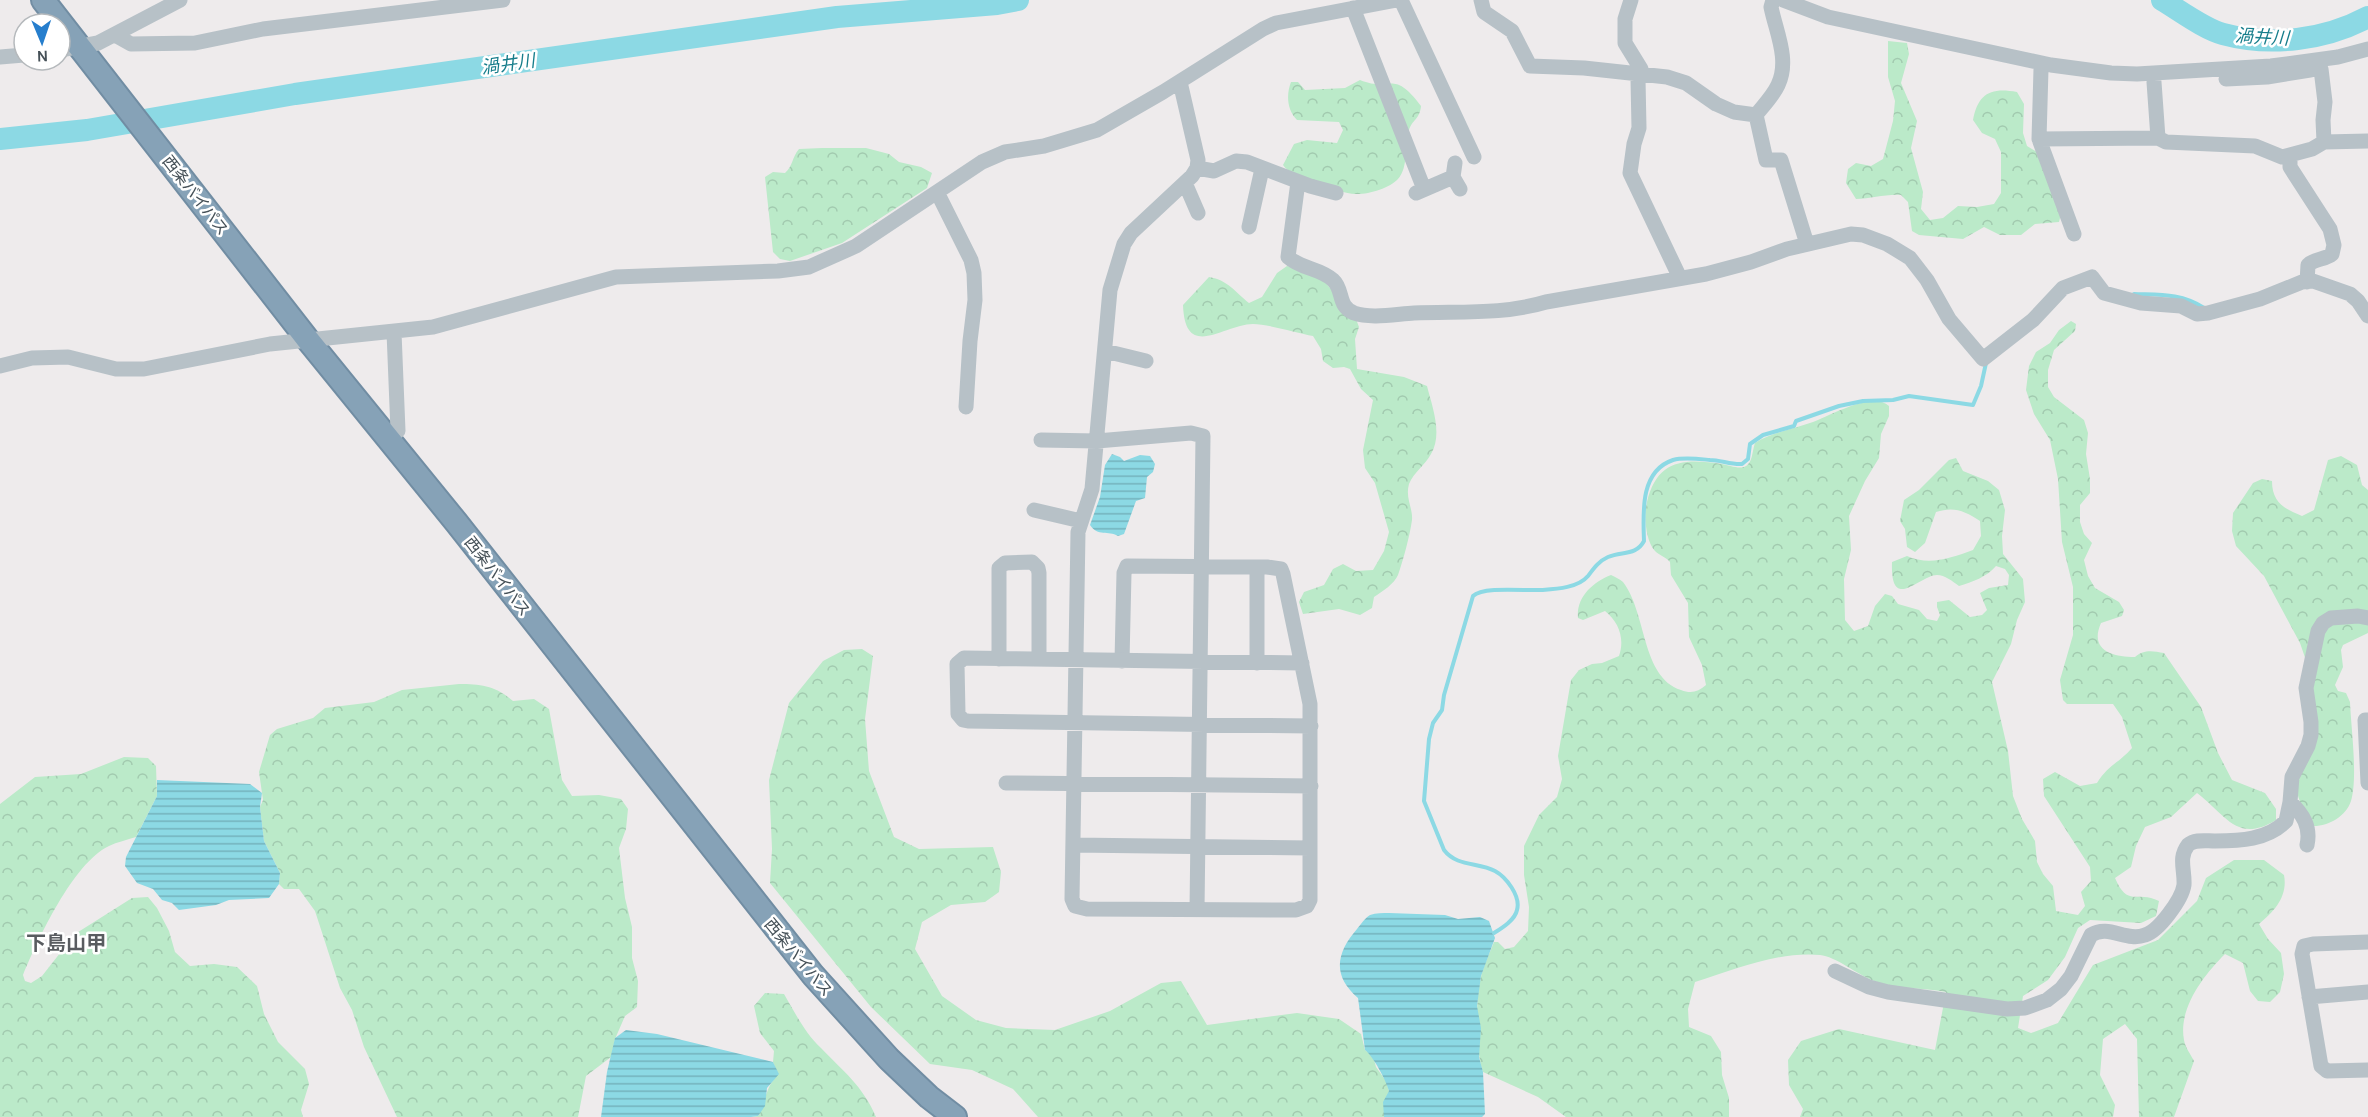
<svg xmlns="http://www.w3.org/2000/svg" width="2368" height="1117" font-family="Karla,'Noto Sans JP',sans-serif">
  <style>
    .forest { fill: url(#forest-crowns) }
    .water { fill: url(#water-rules) }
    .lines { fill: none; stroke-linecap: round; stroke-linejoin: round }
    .stream { stroke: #8cd9e4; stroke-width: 4 }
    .river { stroke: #8cd9e4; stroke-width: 22 }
    .highway-casing { stroke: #718da3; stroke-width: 26 }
    .minor { stroke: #b7c1c7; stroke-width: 15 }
    .highway { stroke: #86a2b7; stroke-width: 22 }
    .labels { text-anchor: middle; stroke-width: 5; stroke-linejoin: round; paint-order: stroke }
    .street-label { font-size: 16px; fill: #455057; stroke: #fff }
    .water-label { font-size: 18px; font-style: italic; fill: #167d8b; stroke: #fff }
    .quarter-label { font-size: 20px; font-weight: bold; fill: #595c60; stroke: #fff }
  </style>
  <defs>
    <pattern id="forest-crowns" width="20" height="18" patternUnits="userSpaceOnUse" patternTransform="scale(1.5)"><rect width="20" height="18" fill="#bbeac9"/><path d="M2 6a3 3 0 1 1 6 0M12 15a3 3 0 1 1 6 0" fill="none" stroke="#a2caaf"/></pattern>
    <pattern id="water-rules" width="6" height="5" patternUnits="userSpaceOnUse" patternTransform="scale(1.5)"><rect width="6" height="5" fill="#8cd9e4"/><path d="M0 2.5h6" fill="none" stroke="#74b2bc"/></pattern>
  </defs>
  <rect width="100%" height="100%" fill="#eeebec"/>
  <!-- forest -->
  <path class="forest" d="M1888,41L1907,43L1909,54L1901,83L1917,121L1911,148L1923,192L1921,209L1930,220L1943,218L1958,206L1977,207L1994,204L2001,193V152L1995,139L1982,133L1973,120C1978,94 1990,87 2017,92L2024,104L2023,133L2027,146L2037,152L2061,214L2059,222L2035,224L2021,235H2000L1984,227L1963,239L1919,235L1912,231L1908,202L1901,195C1885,194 1871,199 1856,199L1846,183L1848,169L1856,163L1871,166L1883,159L1893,121L1895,101L1888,77Z
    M1360,80C1392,93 1392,68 1421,106C1420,119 1412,120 1409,130C1404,145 1409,167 1398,179C1390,188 1367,195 1355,194C1339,193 1291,178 1283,165L1294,144L1307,140L1337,143L1343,130L1339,122L1297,120C1287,110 1286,95 1291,82H1298L1305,90L1345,88Z
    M822,148H866L889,154L899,162L921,167L932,173L927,188L842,243L790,261L780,259L773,252L765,177L773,172L785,173C793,166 792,157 799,149Z
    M1287,266L1320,276L1356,319L1359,327L1355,339L1357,369L1404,377L1427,386C1432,406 1443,434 1431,454C1425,465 1414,472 1409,484C1405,498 1413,508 1412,520C1410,535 1403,561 1398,575C1394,584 1383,591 1374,597L1372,608L1360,615L1339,609L1303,614L1299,602L1304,592L1324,585L1333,569L1343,564L1356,571L1373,570L1384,551L1389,532L1375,483L1365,468L1363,450L1373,400L1361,389L1350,369L1344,367L1333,368L1323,361L1321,349L1313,336C1297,333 1267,324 1253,324C1224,324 1185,362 1183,305L1209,277C1228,280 1235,292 1249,303L1262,297L1277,273Z
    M2071,321L2076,324L2075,331L2054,350L2048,370V387L2054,397L2084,420L2088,433L2086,454L2090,479V493L2080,505V522L2084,534L2092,543L2084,560L2088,576L2095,588L2119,602L2124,610L2122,616L2101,623C2089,650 2112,657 2135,657C2144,649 2153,651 2164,653L2201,707L2218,753L2232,780L2265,793L2276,809V820C2237,844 2226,815 2197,793L2171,817L2145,827L2136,846L2131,867L2115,878C2128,908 2136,890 2159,901L2156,916L2141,923L2090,920L2078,928L2065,957L2048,980L2023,996L2018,1028L2031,1033L2058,1023L2093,965L2158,940L2197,901L2206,878L2234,860H2264L2284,875C2288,896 2275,911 2259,924L2268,939L2281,953L2284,974L2280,992L2270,1002L2258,1001L2250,991L2243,963L2225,954C2204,975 2178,1008 2184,1040C2185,1047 2191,1055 2194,1061L2174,1117H2139L2137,1039L2125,1024L2103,1039L2100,1075L2115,1105L2113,1117H1800L1803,1109L1789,1085L1788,1060L1801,1041L1839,1029L1935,1050L1946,992C1922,987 1897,990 1874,981C1858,975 1835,956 1820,955C1778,951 1734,970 1695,982L1688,1009L1689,1027L1711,1036L1721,1052L1722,1075L1729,1098V1117H1566L1538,1097L1483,1072C1475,1050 1475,996 1482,973C1485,963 1490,952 1494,942H1498L1505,949L1514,947L1528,931L1529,907L1524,875V846L1539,815L1557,797L1562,779L1558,756L1571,680L1579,670L1592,664L1602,663L1619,656C1625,639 1619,622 1605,611L1583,620L1578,618C1576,597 1593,582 1611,575C1615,577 1620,579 1623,582C1647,613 1641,677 1681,690C1691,694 1698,692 1706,685L1702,665L1689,637L1688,603L1671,575L1670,562C1666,557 1659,555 1655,551C1645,540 1644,515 1647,502C1657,460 1683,458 1722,464C1728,465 1738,469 1744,467C1753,464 1752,451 1755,443C1772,432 1794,429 1813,422C1830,416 1872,391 1889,406V416L1881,434L1879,458L1865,481L1849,516L1851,550L1844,579L1845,620L1854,631L1868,626L1875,606L1885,594L1892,596L1898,604L1919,610L1927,619L1937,621L1940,615L1937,607V602L1949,600L1970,617L1982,615L1987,610L1980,593L1989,588L2008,585L2009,575L2005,569L1996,566C1987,577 1972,582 1959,586C1952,581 1945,575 1937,575C1920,575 1890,614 1892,562L1907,556C1929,566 1951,558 1973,550L1981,536L1980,521C1965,511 1954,506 1936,512L1925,543L1915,552L1907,547L1905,529L1900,521L1904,500L1919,490L1949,460L1956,458L1963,471L1988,481L1999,490L2005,510L2002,536L2003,554L2023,579L2025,602L2017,620L2011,644L1992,682L2008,751L2013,796L2022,819L2035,841L2037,862L2043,874L2053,886L2056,911L2078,915L2085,906L2081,892L2091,881L2090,867L2044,796L2043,779L2055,772L2080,786L2097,783C2108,765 2119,763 2132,748L2122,717L2113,704H2067L2063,700L2060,680L2073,635V587L2062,542L2058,479L2050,440L2034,414L2026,390L2029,366L2036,352L2050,343L2059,330Z
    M2341,456L2357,465L2362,485L2368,490V633L2343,645L2341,650L2343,667L2335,685L2338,691L2346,693L2350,702C2351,728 2358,777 2351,801C2346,816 2329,826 2314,826C2301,805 2291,793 2301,768L2312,678L2300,643L2264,576L2236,546L2232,531L2233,513L2253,483L2262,479L2272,481C2272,502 2284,509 2302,516L2314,510L2328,460Z
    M862,649L873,656L865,719L869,771L894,837L919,849L993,847L1001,872L999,892L985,902L951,905L922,922L915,949L942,996L976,1020L1006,1028L1055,1030L1110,1011L1161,983L1181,981L1207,1025L1297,1013L1339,1019L1361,1034L1365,1050L1373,1056L1376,1067L1386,1081L1389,1091L1384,1117H1038L1013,1089L972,1070L930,1064L871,1007L770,883L772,849L769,780L789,703L823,661L844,650Z
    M459,684C481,684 496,686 513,701L534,699L549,709L562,780L572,796L599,795L621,799L628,809L626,829L619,848L625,898L632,927V958L638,981L637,1007L625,1016L615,1039L611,1057L586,1076L578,1117H397L364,1047L352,1010L340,988L315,911L299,889H284L279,884L280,873L264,841L260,807L263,800L259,772L270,735L277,729L313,718L325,708L374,702L402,690Z
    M124,757L148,758L156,766L157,796L136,837C127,840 117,842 109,846C73,863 38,939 23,975L25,981L31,983L42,976L75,934L132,898L148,897L157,908L169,931L175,952L190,966L214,964L237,967L257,986L264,1014L278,1042L305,1069L309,1084L301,1110L303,1117H0V804L35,777L81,774Z
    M765,993L784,994C795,1013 805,1033 821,1048C843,1071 863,1086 876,1117H751L758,1116C766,1099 766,1087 778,1074L773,1062L774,1051L760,1033L754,1006Z"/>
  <!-- water -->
  <path class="water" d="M1112,454L1120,457L1124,461L1140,455L1150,456L1155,464L1153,472L1147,477L1145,498L1136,501L1124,534L1118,536C1108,530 1098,537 1090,525L1100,497L1105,465Z
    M157,780L250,784L262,793L260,807L264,841L280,873L279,884L269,898L229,900L216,905L179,910L172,903L162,900L153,889L137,883L125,866L126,857L157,796Z
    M1389,913L1445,915L1458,919L1480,917L1489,921L1495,938L1481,976L1477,1006L1481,1028L1479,1057L1483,1072L1485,1114L1482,1117H1384L1383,1102L1389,1091C1386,1080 1373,1056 1365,1050L1358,998C1332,976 1336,953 1357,929C1361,924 1365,918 1370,915C1376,913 1383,913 1389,913Z
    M626,1030L657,1034L773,1062L779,1074L767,1088L765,1106L758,1116L751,1117H601L607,1072L615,1038Z"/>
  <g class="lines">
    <!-- stream -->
    <path class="stream" d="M2134,294C2159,295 2181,293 2204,308
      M1494,933C1502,928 1515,920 1517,910C1521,896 1506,877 1495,871C1478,862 1457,867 1444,850L1424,801L1429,739L1433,723L1442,710L1444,695L1473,596C1483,586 1526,591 1541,590C1556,589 1578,588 1588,576C1594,568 1599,561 1608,557C1622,551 1636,556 1644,541C1643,512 1640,471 1673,460C1684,457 1699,459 1710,460C1720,460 1732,465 1742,464L1748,459L1750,444L1763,435L1794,426L1796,421L1839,406L1863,401L1893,400L1909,396L1973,405L1981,386L1986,363"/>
    <!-- river -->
    <path class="river" d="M2162,0C2179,10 2204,29 2223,34C2271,47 2325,40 2368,17
      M0,139L87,130L295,94L837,17L997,4L1018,0"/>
    <!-- highway casing -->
    <g class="highway-casing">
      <path id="highway" d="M43,0L308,340L456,522L813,975L889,1059L929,1097L955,1117"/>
    </g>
    <!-- minor -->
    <path class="minor" d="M1401,0L1474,157
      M1481,0L1484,12L1512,31L1530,66L1584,68L1667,77L1686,83L1716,104L1734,112L1756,115
      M1631,0L1625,19V43L1641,69L1638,79L1639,128L1634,144L1630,173L1680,278
      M1773,0L1771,7C1776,32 1790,60 1778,85C1773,96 1763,106 1756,115L1766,160H1781L1807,244
      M1783,0L1828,17L2051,65L2111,73L2137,74L2271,66L2338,57L2368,49
      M1353,8L1424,189
      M115,35L131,44L195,43L263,29L503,0
      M60,50L98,43L180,0
      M0,57L24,55
      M2041,69L2039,139L2074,234
      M2321,69L2325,102L2323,120L2324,142
      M2226,79L2267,77L2310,70
      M2154,82L2158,138
      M2039,139L2158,138L2166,142L2255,146L2282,157L2312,149L2324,142L2368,141
      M2290,156V167L2330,229L2334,245L2332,254C2325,260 2315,258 2308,265L2307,282
      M1455,163L1453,177L1460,189
      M1197,168L1214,171L1236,161L1247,162L1310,186L1336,193
      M1298,182L1288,257C1301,269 1320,268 1333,280C1344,290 1337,306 1354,313C1371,319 1396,314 1414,313C1459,311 1503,315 1546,302L1706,274L1751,262L1787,249L1851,234L1863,235L1887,244L1910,258L1927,280L1949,319L1983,359L2033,320L2063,288L2092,277L2104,293L2141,303L2181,306L2197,314L2208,313L2260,299L2302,282L2313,281L2350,294L2358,301L2368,316
      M1185,183L1198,213
      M937,192L971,260L974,273L975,300L970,341L966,407
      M1416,193L1453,177
      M1249,227L1262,169
      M1105,351L1146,361
      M0,366L32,358L68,357L116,369H144L270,344L433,327L616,277L778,271L809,267L856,246L982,162L1005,152L1044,146L1097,130L1163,92L1263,29L1276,23L1397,0
      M388,439L398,431L394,332
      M1041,440L1097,441L1191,433L1203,436L1197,910
      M1034,510L1081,521
      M1257,567V663
      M999,659V568L1005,563L1032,562L1038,568L1039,573V659
      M1122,661L1124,573L1127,566L1267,567L1281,569L1283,574L1310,704V900L1307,906L1296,910L1087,909L1075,906L1072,899L1078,532L1092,489L1110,290L1124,244L1131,233L1192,176L1197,168L1198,160L1180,82
      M1302,663L964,658L957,664L958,714L963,720L968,721L1311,726
      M2368,720H2365L2368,783
      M1006,783L1311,786
      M1073,845L1310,848
      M2307,845C2311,827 2303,814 2290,802L2292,777L2308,746L2311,735V722L2306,688L2318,631L2323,623L2331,618L2358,616L2368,618
      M2368,942L2313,944L2304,946L2302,954L2321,1066L2327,1071L2368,1070
      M1835,971L1869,987L1888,992L2007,1009L2025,1008L2047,1000L2061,989L2071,976L2091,935C2109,924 2126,942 2145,935C2159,931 2182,899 2184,885C2185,870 2178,858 2188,845C2195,839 2205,841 2215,841C2240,841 2267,840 2286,821L2290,802
      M2309,997L2368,992"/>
    <!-- highway -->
    <use href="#highway" class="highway"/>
  </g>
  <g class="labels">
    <!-- street labels -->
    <g class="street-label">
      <text transform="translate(196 195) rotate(52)" y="6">西条バイパス</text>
      <text transform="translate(498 576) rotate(52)" y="6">西条バイパス</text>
      <text transform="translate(799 957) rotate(50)" y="6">西条バイパス</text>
    </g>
    <!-- water labels -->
    <g class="water-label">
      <text transform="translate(2262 37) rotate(3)" y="6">渦井川</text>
      <text transform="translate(508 64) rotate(-8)" y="6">渦井川</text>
    </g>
    <!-- quarter labels -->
    <g class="quarter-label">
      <text x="66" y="950">下島山甲</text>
    </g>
  </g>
  <!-- north arrow -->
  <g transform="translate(42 42) rotate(178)"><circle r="28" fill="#ffffff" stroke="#b5b9bc" stroke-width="1.5"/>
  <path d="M0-4.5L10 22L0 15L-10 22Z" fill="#267ecd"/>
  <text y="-9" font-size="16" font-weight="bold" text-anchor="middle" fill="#455057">N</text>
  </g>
</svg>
